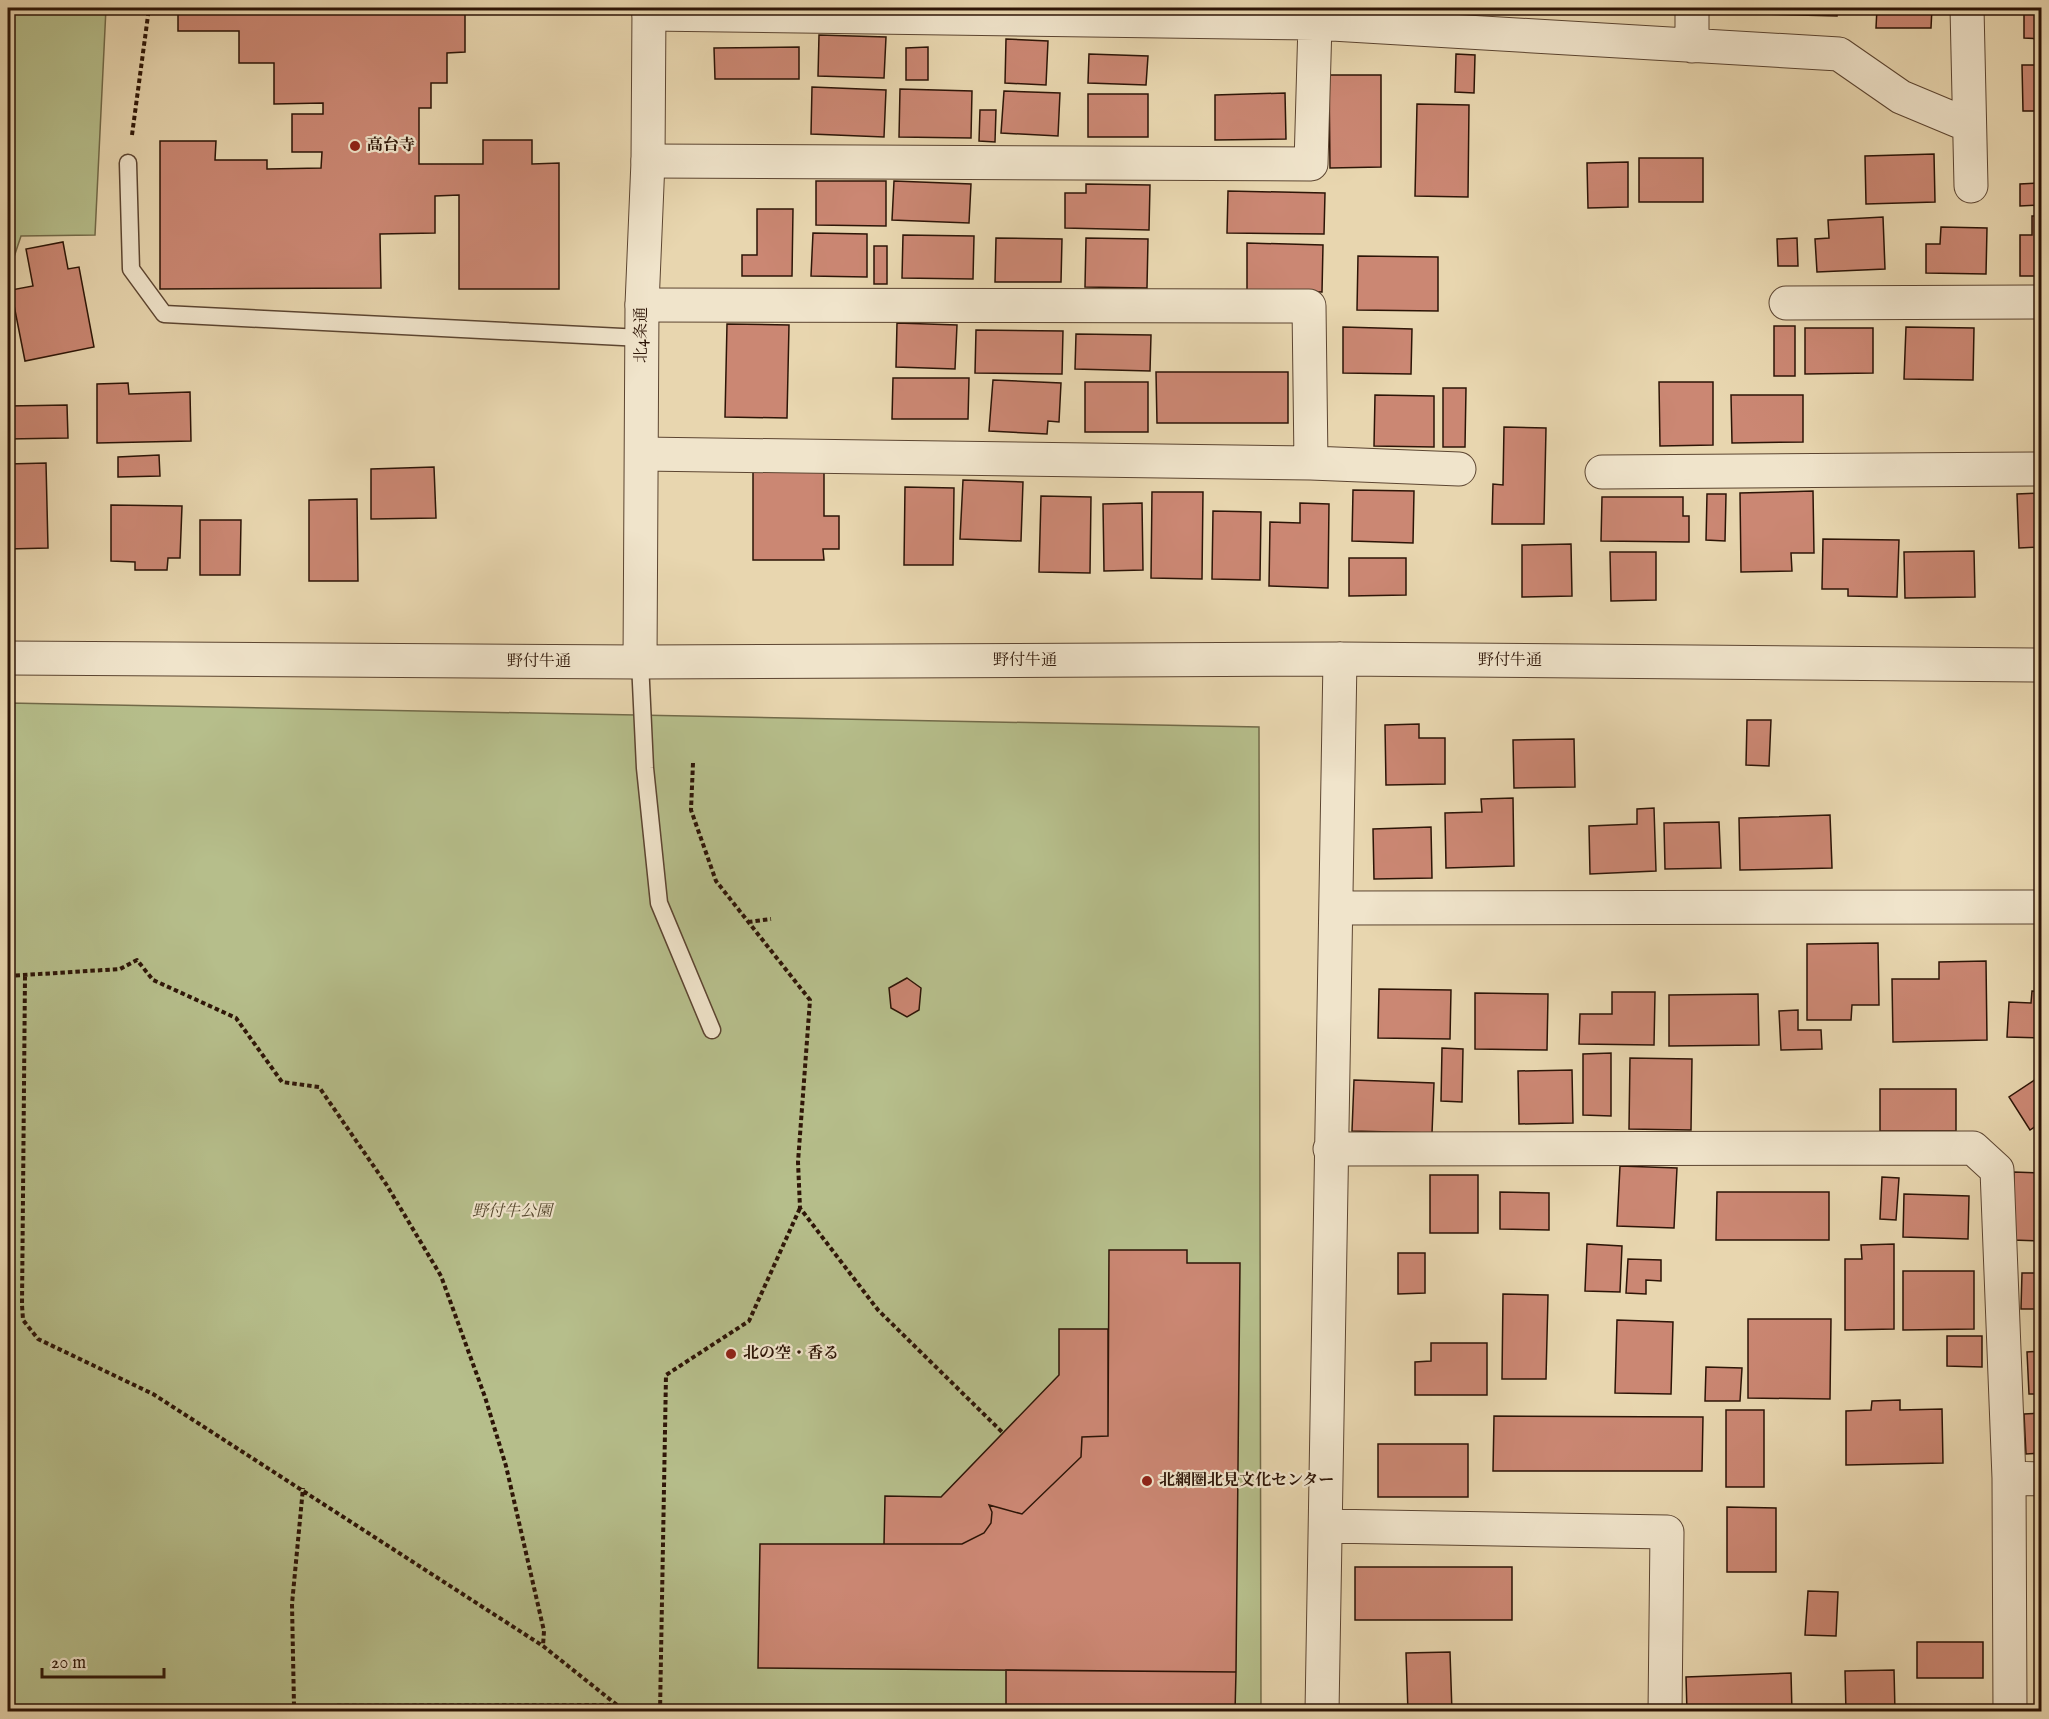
<svg xmlns="http://www.w3.org/2000/svg" width="2049" height="1719" font-family="'IM FELL English','Noto Serif JP',serif">
<style>
.green{fill:#b6be8b;stroke:#726a49;stroke-width:1.5}
.building{fill:#cb8773;stroke:#2d1507;stroke-width:1.5}
.lines{fill:none;stroke-linecap:round;stroke-linejoin:round}
.service-casing{stroke:#5c4531;stroke-width:19}
.minor-casing{stroke:#5c4531;stroke-width:35}
.tertiary-casing{stroke:#5c4531;stroke-width:35}
.path{stroke:#2d1507;stroke-width:4;stroke-dasharray:4.5 3;stroke-linecap:butt}
.service{stroke:#f0e4cb;stroke-width:16}
.minor{stroke:#f0e4cb;stroke-width:33}
.tertiary{stroke:#f0e4cb;stroke-width:33}
.poi-dot{fill:#8f2418;stroke:#f0e4cb;stroke-width:2}
.labels{text-anchor:middle;dominant-baseline:central;stroke-width:4.5;stroke-linejoin:round;paint-order:stroke}
.poi-label{font-size:16px;font-weight:bold;fill:#2d1507;stroke:#f0e4cb;text-anchor:start}
.street-label{font-size:16px;fill:#2d1507;stroke:#f0e4cb}
.park-label{font-size:16px;font-style:italic;fill:#56482f;stroke:#f0e4cb}
</style>
<rect width="100%" height="100%" fill="#e8d6af"/>
<filter id="stains"><feTurbulence type="fractalNoise" baseFrequency=".00333" numOctaves="4"/><feColorMatrix values="0 0 0 0 .2 0 0 0 0 .09 0 0 0 0 .02 0 0 0 .5 -.17"/></filter>
<radialGradient id="worn" r=".72"><stop offset=".6" stop-color="#630" stop-opacity="0"/><stop offset="1" stop-color="#630" stop-opacity=".3"/></radialGradient>
<path class="green" d="M 8,8 L 106,8 L 95,235 L 21,236 L 8,275 Z
M 8,703 L 1259,727 L 1261,1711 L 8,1712 Z"/>
<path class="building" d="M 178,8 L 465,8 L 465,52 L 447,53 L 447,83 L 431,83 L 431,108 L 419,108 L 419,164 L 483,164 L 483,140 L 532,140 L 532,164 L 559,163 L 559,289 L 459,289 L 459,195 L 435,196 L 435,233 L 380,234 L 381,288 L 160,289 L 160,141 L 216,141 L 215,160 L 267,160 L 267,169 L 321,168 L 322,152 L 292,152 L 292,114 L 323,114 L 323,103 L 274,104 L 274,63 L 239,63 L 239,31 L 178,31 Z
M 1762,8 L 1837,8 L 1837,16 L 1762,14 Z
M 1877,8 L 1932,8 L 1931,28 L 1876,28 Z
M 2024,8 L 2042,8 L 2042,39 L 2024,38 Z
M 819,35 L 886,37 L 884,78 L 818,76 Z
M 1006,39 L 1048,41 L 1046,85 L 1005,83 Z
M 799,47 L 799,79 L 715,79 L 714,48 Z
M 928,47 L 928,80 L 906,80 L 906,48 Z
M 1089,54 L 1148,56 L 1146,85 L 1088,83 Z
M 1456,54 L 1475,55 L 1474,93 L 1455,92 Z
M 2041,54 L 2042,123 L 2040,123 L 2040,111 L 2023,111 L 2022,65 L 2041,65 Z
M 1329,75 L 1381,75 L 1381,167 L 1330,168 Z
M 812,87 L 886,90 L 884,137 L 811,134 Z
M 900,89 L 972,91 L 971,138 L 899,137 Z
M 1004,91 L 1060,93 L 1058,136 L 1001,133 Z
M 1285,93 L 1286,139 L 1215,140 L 1215,95 Z
M 1088,94 L 1148,94 L 1148,137 L 1088,137 Z
M 1417,104 L 1469,105 L 1468,197 L 1415,196 Z
M 980,110 L 996,110 L 995,142 L 979,141 Z
M 2038,134 L 2042,134 L 2042,205 L 2020,206 L 2020,184 L 2039,183 Z
M 1934,154 L 1935,202 L 1866,204 L 1865,156 Z
M 1639,158 L 1703,158 L 1703,202 L 1639,202 Z
M 1628,162 L 1628,207 L 1588,208 L 1587,163 Z
M 816,181 L 886,181 L 886,226 L 816,225 Z
M 894,181 L 971,184 L 969,223 L 892,220 Z
M 1086,184 L 1150,185 L 1149,230 L 1065,228 L 1065,193 L 1086,193 Z
M 1228,191 L 1325,193 L 1324,234 L 1227,233 Z
M 757,209 L 793,209 L 792,276 L 742,276 L 742,255 L 757,255 Z
M 2032,216 L 2042,216 L 2042,276 L 2020,276 L 2020,235 L 2032,235 Z
M 1883,217 L 1885,269 L 1817,272 L 1815,239 L 1829,238 L 1828,220 Z
M 1941,227 L 1987,228 L 1986,274 L 1926,273 L 1926,244 L 1940,244 Z
M 813,233 L 867,234 L 867,277 L 811,276 Z
M 903,235 L 974,236 L 973,279 L 902,278 Z
M 996,238 L 1062,239 L 1061,282 L 995,282 Z
M 1086,238 L 1148,239 L 1147,288 L 1085,287 Z
M 1797,238 L 1798,266 L 1778,266 L 1777,239 Z
M 63,242 L 68,269 L 79,267 L 94,347 L 25,361 L 11,290 L 33,286 L 26,249 Z
M 1247,243 L 1323,245 L 1322,292 L 1247,290 Z
M 874,246 L 887,246 L 887,284 L 874,284 Z
M 1358,256 L 1438,257 L 1438,311 L 1357,310 Z
M 897,323 L 957,325 L 955,369 L 896,367 Z
M 727,324 L 789,325 L 787,418 L 725,417 Z
M 1774,326 L 1795,326 L 1795,376 L 1774,376 Z
M 1343,327 L 1412,329 L 1411,374 L 1343,373 Z
M 1906,327 L 1974,328 L 1973,380 L 1904,379 Z
M 1805,328 L 1873,328 L 1873,373 L 1805,374 Z
M 976,330 L 1063,331 L 1062,374 L 975,373 Z
M 1076,334 L 1151,335 L 1150,371 L 1075,369 Z
M 1156,372 L 1288,372 L 1288,423 L 1157,423 Z
M 893,378 L 969,378 L 968,419 L 892,419 Z
M 993,380 L 1061,383 L 1059,422 L 1048,421 L 1047,434 L 989,431 Z
M 1085,382 L 1148,382 L 1148,432 L 1085,432 Z
M 1659,382 L 1713,382 L 1713,445 L 1660,446 Z
M 128,383 L 129,394 L 190,392 L 191,441 L 97,443 L 97,384 Z
M 1443,388 L 1466,388 L 1465,447 L 1443,447 Z
M 1375,395 L 1434,396 L 1434,447 L 1374,446 Z
M 1731,395 L 1803,395 L 1803,442 L 1732,443 Z
M 67,405 L 68,438 L 8,439 L 8,406 Z
M 1504,427 L 1546,428 L 1544,524 L 1492,524 L 1493,484 L 1503,485 Z
M 159,455 L 160,476 L 118,477 L 118,457 Z
M 46,463 L 48,548 L 8,549 L 8,464 Z
M 434,467 L 436,518 L 371,519 L 371,469 Z
M 753,471 L 824,472 L 824,516 L 839,516 L 839,549 L 823,549 L 824,560 L 753,560 Z
M 963,480 L 1023,482 L 1021,541 L 960,539 Z
M 905,487 L 954,488 L 953,565 L 904,565 Z
M 1353,490 L 1414,491 L 1413,543 L 1352,541 Z
M 1813,491 L 1814,553 L 1791,553 L 1792,571 L 1741,572 L 1740,493 Z
M 1152,492 L 1203,492 L 1202,579 L 1151,578 Z
M 2042,493 L 2042,547 L 2019,548 L 2017,494 Z
M 1707,494 L 1726,494 L 1725,541 L 1706,540 Z
M 1041,496 L 1091,497 L 1090,573 L 1039,572 Z
M 1602,497 L 1683,497 L 1683,516 L 1689,516 L 1689,542 L 1601,541 Z
M 357,499 L 358,581 L 309,581 L 309,500 Z
M 1142,503 L 1143,570 L 1104,571 L 1103,504 Z
M 1300,503 L 1329,504 L 1328,588 L 1269,586 L 1270,522 L 1300,523 Z
M 111,505 L 182,506 L 180,558 L 168,558 L 167,570 L 135,570 L 135,562 L 111,561 Z
M 1213,511 L 1261,512 L 1260,580 L 1212,579 Z
M 200,520 L 241,520 L 240,575 L 200,575 Z
M 1823,539 L 1899,540 L 1897,597 L 1848,596 L 1848,589 L 1822,589 Z
M 1571,544 L 1572,596 L 1522,597 L 1522,545 Z
M 1974,551 L 1975,597 L 1905,598 L 1904,552 Z
M 1610,552 L 1656,552 L 1656,600 L 1611,601 Z
M 1349,558 L 1406,558 L 1406,595 L 1349,596 Z
M 1747,720 L 1771,720 L 1769,766 L 1746,765 Z
M 1419,724 L 1419,738 L 1445,738 L 1445,784 L 1386,785 L 1385,725 Z
M 1574,739 L 1575,787 L 1514,788 L 1513,740 Z
M 1513,798 L 1514,866 L 1446,868 L 1445,813 L 1482,812 L 1481,799 Z
M 1654,808 L 1656,871 L 1590,874 L 1589,826 L 1637,824 L 1637,809 Z
M 1830,815 L 1832,868 L 1740,870 L 1739,818 Z
M 1719,822 L 1721,868 L 1665,869 L 1664,823 Z
M 1431,827 L 1432,878 L 1374,879 L 1373,829 Z
M 1878,943 L 1879,1005 L 1852,1005 L 1851,1020 L 1807,1020 L 1807,944 Z
M 1986,961 L 1987,1040 L 1893,1042 L 1892,979 L 1939,979 L 1939,962 Z
M 907,978 L 921,988 L 919,1010 L 907,1017 L 891,1008 L 889,988 Z
M 1379,989 L 1451,990 L 1450,1039 L 1378,1038 Z
M 2032,991 L 2042,992 L 2042,1038 L 2007,1037 L 2009,1002 L 2031,1003 Z
M 1612,992 L 1655,992 L 1654,1045 L 1579,1044 L 1580,1014 L 1612,1014 Z
M 1475,993 L 1548,994 L 1547,1050 L 1475,1049 Z
M 1758,994 L 1759,1045 L 1669,1046 L 1669,995 Z
M 1798,1010 L 1798,1030 L 1821,1030 L 1822,1049 L 1781,1050 L 1779,1011 Z
M 1442,1048 L 1463,1049 L 1462,1102 L 1441,1101 Z
M 1611,1053 L 1611,1116 L 1583,1115 L 1583,1054 Z
M 1630,1058 L 1692,1059 L 1691,1130 L 1629,1129 Z
M 1572,1070 L 1573,1123 L 1519,1124 L 1518,1071 Z
M 2042,1075 L 2042,1122 L 2030,1130 L 2009,1097 Z
M 1354,1080 L 1434,1083 L 1432,1133 L 1352,1131 Z
M 1880,1089 L 1956,1089 L 1956,1131 L 1880,1131 Z
M 1620,1166 L 1677,1168 L 1674,1228 L 1617,1226 Z
M 2014,1172 L 2042,1173 L 2042,1241 L 2013,1240 Z
M 1430,1175 L 1478,1175 L 1478,1233 L 1430,1233 Z
M 1882,1177 L 1899,1178 L 1896,1220 L 1880,1219 Z
M 1500,1192 L 1549,1193 L 1549,1230 L 1500,1229 Z
M 1717,1192 L 1829,1192 L 1829,1240 L 1716,1240 Z
M 1904,1194 L 1969,1196 L 1968,1239 L 1903,1237 Z
M 1587,1244 L 1622,1246 L 1620,1292 L 1585,1291 Z
M 1894,1244 L 1894,1329 L 1845,1330 L 1845,1259 L 1862,1259 L 1861,1245 Z
M 1109,1250 L 1187,1250 L 1187,1263 L 1240,1263 L 1236,1672 L 758,1668 L 760,1544 L 962,1544 L 984,1533 L 991,1523 L 992,1512 L 989,1505 L 1022,1514 L 1081,1457 L 1082,1437 L 1108,1436 Z
M 1398,1253 L 1425,1253 L 1425,1293 L 1398,1294 Z
M 1628,1259 L 1661,1260 L 1661,1281 L 1646,1280 L 1646,1294 L 1626,1293 Z
M 1903,1271 L 1974,1271 L 1974,1329 L 1903,1330 Z
M 2022,1273 L 2042,1273 L 2042,1309 L 2021,1309 Z
M 1503,1294 L 1548,1295 L 1546,1379 L 1502,1379 Z
M 1748,1319 L 1831,1319 L 1830,1399 L 1748,1398 Z
M 1617,1320 L 1673,1322 L 1671,1394 L 1615,1393 Z
M 1059,1329 L 1108,1329 L 1108,1436 L 1082,1437 L 1081,1457 L 1022,1514 L 989,1505 L 992,1512 L 991,1523 L 984,1533 L 962,1544 L 884,1544 L 885,1496 L 941,1497 L 1059,1375 Z
M 1947,1336 L 1982,1336 L 1982,1367 L 1947,1366 Z
M 1431,1343 L 1487,1343 L 1487,1395 L 1415,1395 L 1415,1362 L 1431,1361 Z
M 2042,1351 L 2042,1394 L 2029,1394 L 2027,1352 Z
M 1706,1367 L 1742,1368 L 1740,1401 L 1705,1401 Z
M 1900,1400 L 1900,1410 L 1942,1409 L 1943,1463 L 1846,1465 L 1846,1411 L 1871,1410 L 1872,1401 Z
M 1726,1410 L 1764,1410 L 1764,1487 L 1726,1487 Z
M 2042,1413 L 2042,1453 L 2026,1454 L 2024,1414 Z
M 1494,1416 L 1703,1417 L 1702,1471 L 1493,1471 Z
M 1378,1444 L 1468,1444 L 1468,1497 L 1378,1497 Z
M 1727,1507 L 1776,1508 L 1776,1572 L 1727,1572 Z
M 1355,1567 L 1512,1567 L 1512,1620 L 1355,1620 Z
M 1808,1591 L 1838,1592 L 1836,1636 L 1805,1635 Z
M 1917,1642 L 1983,1642 L 1983,1678 L 1917,1678 Z
M 1450,1652 L 1452,1712 L 1408,1712 L 1406,1653 Z
M 1006,1670 L 1236,1672 L 1235,1712 L 1006,1712 Z
M 1894,1670 L 1895,1712 L 1846,1712 L 1845,1671 Z
M 1791,1673 L 1792,1712 L 1687,1712 L 1686,1677 Z
M 1581,1705 L 1634,1706 L 1634,1712 L 1581,1712 Z"/>
<g class="lines">
<defs>
<path id="service" d="M 128,163 L 131,269 L 164,314 L 642,338
M 640,662 L 645,768 L 659,903 L 712,1030"/>
<path id="minor" d="M 1967,8 L 1971,186
M 649,14 L 1315,23 L 1839,54 L 1901,97 L 1968,125
M 1692,46 L 1692,8
M 648,161 L 1311,164 L 1315,23
M 1786,303 L 2042,302
M 642,305 L 1309,306 L 1311,463
M 642,454 L 1311,463 L 1459,469
M 1602,472 L 2042,469
M 8,658 L 640,662 L 1340,659 L 2042,665
M 1336,908 L 2042,907
M 1330,1149 L 1973,1148 L 1997,1170 L 2009,1478 L 2010,1712
M 2009,1478 L 2042,1479
M 1326,1526 L 1667,1532 L 1665,1712
M 1322,1712 L 1340,659"/>
<path id="tertiary" d="M 640,662 L 642,305 L 648,161 L 649,8"/>
</defs>
<use href="#service" class="service-casing"/>
<use href="#minor" class="minor-casing"/>
<use href="#tertiary" class="tertiary-casing"/>
<path class="path" d="M 132,135 L 149,8
M 693,763 L 691,810 L 716,881 L 810,1000 L 798,1162 L 800,1208 L 878,1310 L 1002,1432
M 748,922 L 771,919
M 8,976 L 120,969 L 137,960 L 153,980 L 236,1018 L 282,1082 L 319,1087 L 386,1184 L 441,1276 L 485,1397 L 506,1466 L 544,1631 L 543,1646
M 25,976 L 22,1305 L 23,1320 L 38,1339 L 153,1394 L 543,1646 L 617,1705 L 639,1712
M 294,1706 L 292,1604 L 303,1488
M 278,1712 L 294,1706 L 616,1705
M 660,1712 L 666,1375 L 749,1321 L 800,1208"/>
<use href="#service" class="service"/>
<use href="#minor" class="minor"/>
<use href="#tertiary" class="tertiary"/>
</g>
<g class="poi-dot">
<circle cx="355" cy="146" r="6"/>
<circle cx="731" cy="1354" r="6"/>
<circle cx="1147" cy="1481" r="6"/>
</g>
<g class="labels">
<g class="poi-label">
<text x="367" y="146">高台寺</text>
<text x="743" y="1354">北の空・香る</text>
<text x="1159" y="1481">北網圏北見文化センター</text>
</g>
<g class="street-label">
<text transform="translate(642 335) rotate(-90)">北4条通</text>
<text x="1025" y="661">野付牛通</text>
<text x="1510" y="661">野付牛通</text>
<text x="539" y="662">野付牛通</text>
</g>
<g class="park-label">
<text x="512" y="1212">野付牛公園</text>
</g>
</g>
<rect width="2049" height="1719" fill="none" stroke="#e8d6af" stroke-width="30"/>
<rect x="9" y="9" width="2031" height="1701" fill="none" stroke="#2d1507" stroke-width="3"/>
<rect x="15" y="15" width="2019" height="1689" fill="none" stroke="#2d1507" stroke-width="1.5"/>
<path d="M42 1668v9h122v-9" fill="none" stroke="#2d1507" stroke-width="3"/>
<text x="51" y="1668" font-size="18" fill="#2d1507" stroke="#f0e4cb" stroke-width="4.5" paint-order="stroke">20 m</text>
<rect width="100%" height="100%" filter="url(#stains)"/>
<rect width="100%" height="100%" fill="url(#worn)"/>
</svg>
